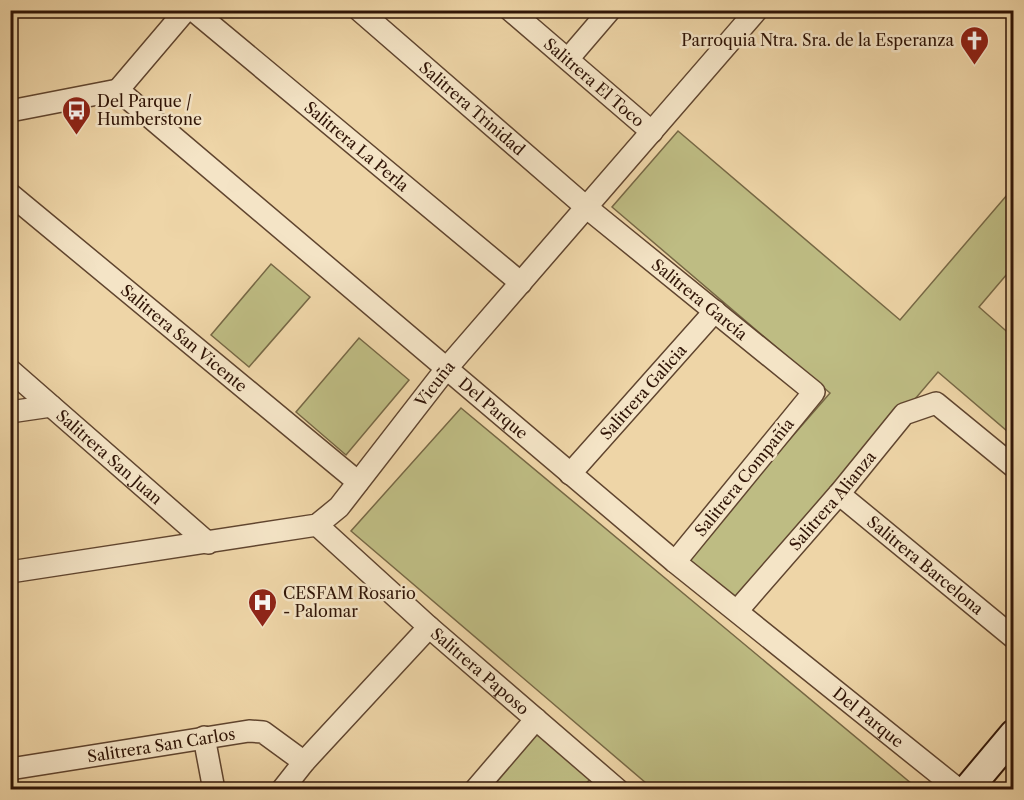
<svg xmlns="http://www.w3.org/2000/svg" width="1024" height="800" font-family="'Libre Caslon Text',serif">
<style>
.green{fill:#bebc83;stroke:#776845;stroke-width:1.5}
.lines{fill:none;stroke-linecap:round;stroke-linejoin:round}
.street-casing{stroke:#60452f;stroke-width:24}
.secondary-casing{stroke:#301507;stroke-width:32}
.street{stroke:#f4e4c6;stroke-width:21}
.secondary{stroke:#f4e4c6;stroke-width:28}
.labels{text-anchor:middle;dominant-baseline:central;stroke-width:5;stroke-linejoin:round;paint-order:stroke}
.poi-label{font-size:16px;fill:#301507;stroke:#f4e4c6;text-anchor:start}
.street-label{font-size:16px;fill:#301507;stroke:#f4e4c6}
</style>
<rect width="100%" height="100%" fill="#eed5a7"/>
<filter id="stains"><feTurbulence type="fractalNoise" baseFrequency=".00333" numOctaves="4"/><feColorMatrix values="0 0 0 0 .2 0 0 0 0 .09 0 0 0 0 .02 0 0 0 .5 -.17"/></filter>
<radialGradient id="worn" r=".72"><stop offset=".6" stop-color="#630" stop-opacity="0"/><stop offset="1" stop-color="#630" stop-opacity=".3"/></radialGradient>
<path class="green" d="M 678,131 L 900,320 L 1013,188 L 1013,267 L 979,307 L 1013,337 L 1013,436 L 938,372 L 735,610 L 681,564 L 830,393 L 612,207 Z
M 271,264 L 310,297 L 249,367 L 211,335 Z
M 359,338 L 409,380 L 346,455 L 296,412 Z
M 461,408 L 918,789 L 653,789 L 351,531 Z
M 539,728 L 592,777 L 581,789 L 484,790 Z"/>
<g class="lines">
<defs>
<g id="street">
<path id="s1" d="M 193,10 L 521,283"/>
<path id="s2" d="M 359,10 L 586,207 L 814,392 L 675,562"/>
<path id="s3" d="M 510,10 L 652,132"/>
<path d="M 568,59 L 610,10"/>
<path id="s4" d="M 118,90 L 675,562 L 959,790"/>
<path d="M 118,90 L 186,10"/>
<path d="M 10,111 L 118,90"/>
<path id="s5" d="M 10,194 L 358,482"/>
<path id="s6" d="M 10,370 L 208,543"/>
<path d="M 10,412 L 51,406"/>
<path id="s7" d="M 570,474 L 715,311"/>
<path id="s8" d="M 839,494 L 1014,638"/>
<path id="s9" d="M 317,525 L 429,627 L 618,790"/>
<path id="s10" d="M 10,572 L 317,525 L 339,507 L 446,369 L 757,10"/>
<path id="s11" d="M 737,611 L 839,494 L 904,414 L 936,403 L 1014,467"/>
<path d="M 204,737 L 214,790"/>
<path id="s12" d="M 10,769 L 249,731 L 263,732 L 304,762"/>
<path d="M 282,790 L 304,762 L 429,627"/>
<path d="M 475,790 L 536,719"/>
</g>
<path id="secondary" d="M 967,790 L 1014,734"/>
</defs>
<use href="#street" class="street-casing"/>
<use href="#secondary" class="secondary-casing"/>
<use href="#street" class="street"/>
<use href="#secondary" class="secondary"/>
</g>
<defs>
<symbol id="church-pin" viewBox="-11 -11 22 30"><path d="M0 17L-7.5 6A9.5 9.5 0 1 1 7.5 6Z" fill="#8f2418" stroke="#f4e4c6"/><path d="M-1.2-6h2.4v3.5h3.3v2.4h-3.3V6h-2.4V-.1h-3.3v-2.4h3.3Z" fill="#fff"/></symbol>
<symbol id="bus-pin" viewBox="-11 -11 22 30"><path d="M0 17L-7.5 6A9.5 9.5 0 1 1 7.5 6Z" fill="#8f2418" stroke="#f4e4c6"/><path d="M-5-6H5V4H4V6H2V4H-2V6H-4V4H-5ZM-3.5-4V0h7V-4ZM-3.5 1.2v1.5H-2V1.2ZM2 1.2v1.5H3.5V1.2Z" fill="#fff"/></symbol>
<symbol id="hospital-pin" viewBox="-11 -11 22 30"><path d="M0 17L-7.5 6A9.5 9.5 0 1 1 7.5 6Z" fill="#8f2418" stroke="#f4e4c6"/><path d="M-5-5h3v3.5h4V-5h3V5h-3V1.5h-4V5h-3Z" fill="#fff"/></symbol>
</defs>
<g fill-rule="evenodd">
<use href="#church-pin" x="958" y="24" width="33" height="45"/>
<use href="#bus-pin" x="60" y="94" width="33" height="45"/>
<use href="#hospital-pin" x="246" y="586" width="33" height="45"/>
</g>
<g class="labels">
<g class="poi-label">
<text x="954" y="40" text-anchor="end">Parroquia Ntra. Sra. de la Esperanza</text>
<text x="97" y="101">Del Parque /<tspan x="97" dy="18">Humberstone</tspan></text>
<text x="283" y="593">CESFAM Rosario<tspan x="283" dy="18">- Palomar</tspan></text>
</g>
<g class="street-label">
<text stroke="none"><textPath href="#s3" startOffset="111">Salitrera El Toco</textPath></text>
<text stroke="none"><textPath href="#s2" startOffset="150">Salitrera Trinidad</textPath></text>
<text stroke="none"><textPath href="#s1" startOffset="213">Salitrera La Perla</textPath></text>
<text stroke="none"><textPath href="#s2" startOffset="447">Salitrera García</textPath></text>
<text stroke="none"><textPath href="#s5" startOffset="226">Salitrera San Vicente</textPath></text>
<text stroke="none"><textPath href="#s10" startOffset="495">Vicuña</textPath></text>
<text stroke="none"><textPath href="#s7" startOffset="110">Salitrera Galicia</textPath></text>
<text stroke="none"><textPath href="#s4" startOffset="492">Del Parque</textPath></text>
<text stroke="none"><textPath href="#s6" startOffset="132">Salitrera San Juan</textPath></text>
<text transform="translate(744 477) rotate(-51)">Salitrera Compañía</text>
<text stroke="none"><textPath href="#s11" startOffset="146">Salitrera Alianza</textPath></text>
<text stroke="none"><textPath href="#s8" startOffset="112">Salitrera Barcelona</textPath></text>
<text stroke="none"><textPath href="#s9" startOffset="219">Salitrera Paposo</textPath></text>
<text stroke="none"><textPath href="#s4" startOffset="978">Del Parque</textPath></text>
<text stroke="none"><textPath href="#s12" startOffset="153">Salitrera San Carlos</textPath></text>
</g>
</g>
<rect width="1024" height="800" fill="none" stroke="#eed5a7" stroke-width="36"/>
<rect x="12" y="12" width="1000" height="776" fill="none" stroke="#301507" stroke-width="3"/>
<rect x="18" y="18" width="988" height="764" fill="none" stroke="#301507" stroke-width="1.5"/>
<rect width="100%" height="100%" filter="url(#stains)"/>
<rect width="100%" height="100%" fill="url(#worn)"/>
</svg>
